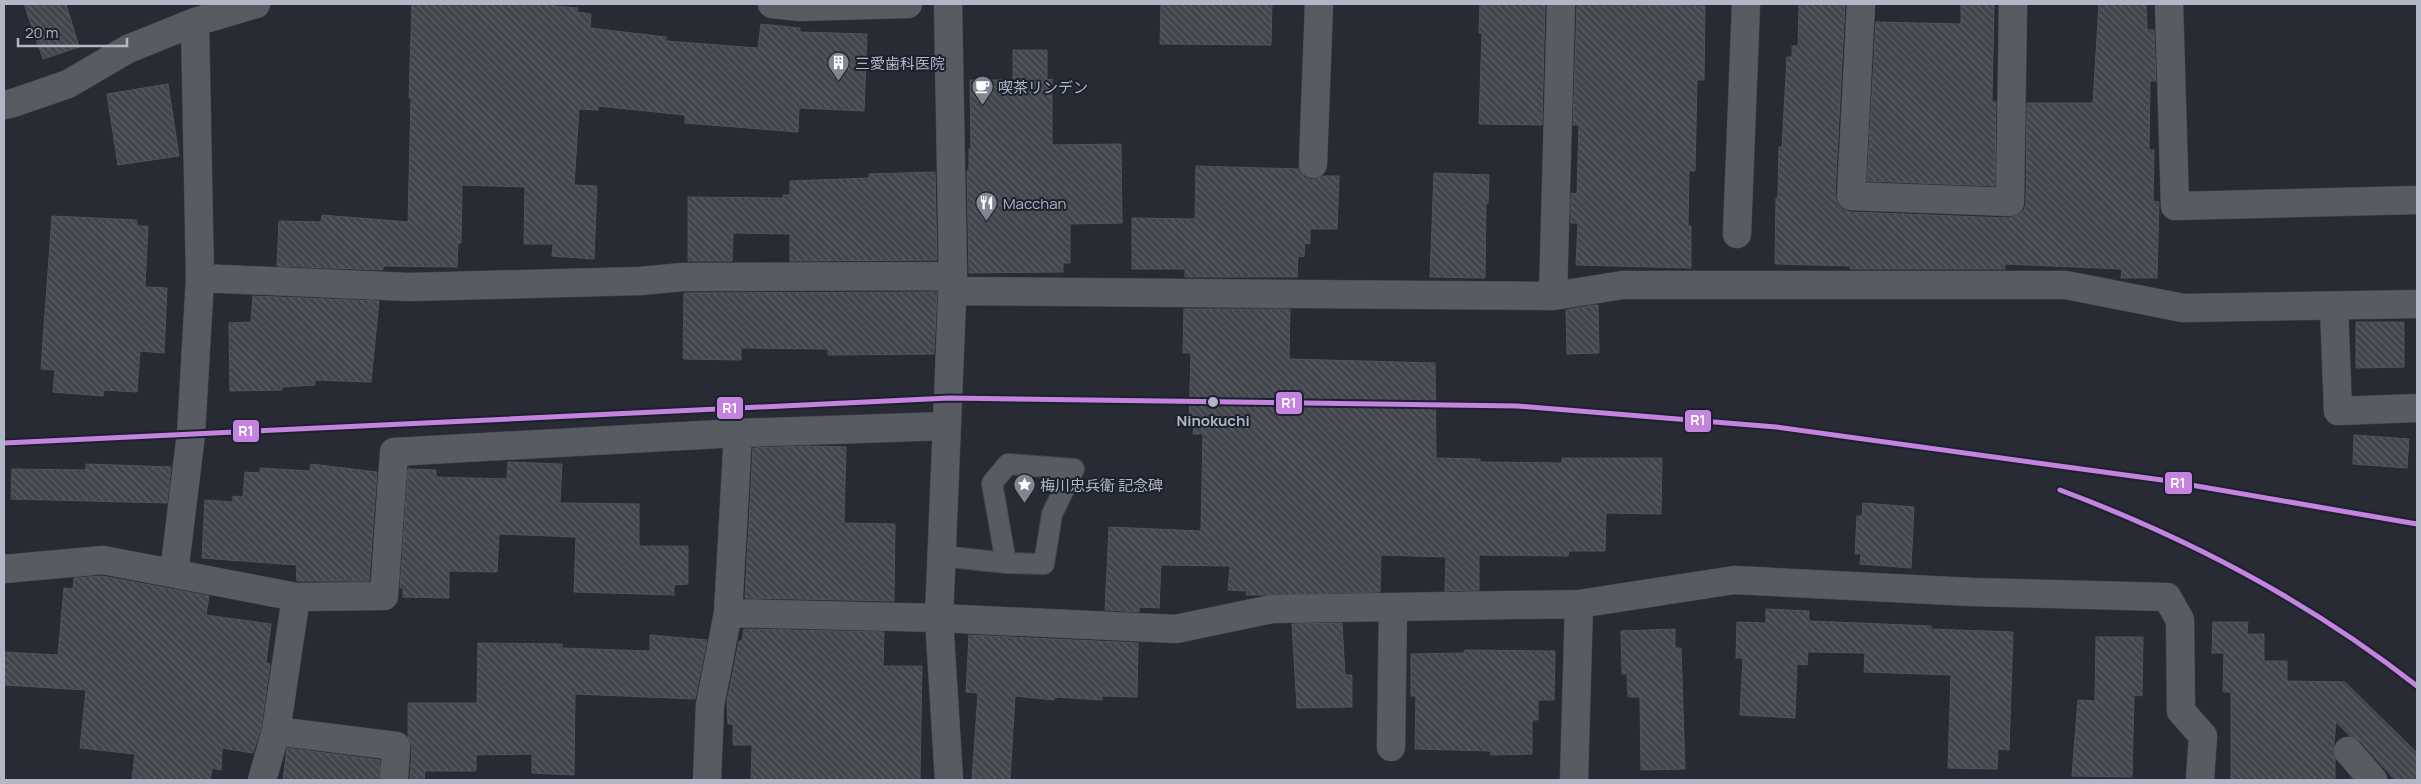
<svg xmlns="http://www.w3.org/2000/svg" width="2421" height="784" font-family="Manrope,'Noto Sans JP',sans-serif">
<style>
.building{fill:url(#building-back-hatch);stroke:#50535b}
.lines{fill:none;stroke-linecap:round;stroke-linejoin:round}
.service-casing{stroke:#44474d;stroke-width:22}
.minor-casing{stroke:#44474d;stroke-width:29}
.service{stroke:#585b62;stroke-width:20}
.minor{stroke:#585b62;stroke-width:28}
.rail-1-casing{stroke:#1c212e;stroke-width:9}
.rail-1{stroke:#c483df;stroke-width:5}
.stop-dot{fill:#b2b7c5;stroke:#1c212e;stroke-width:2}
.labels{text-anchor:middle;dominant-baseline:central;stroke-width:4;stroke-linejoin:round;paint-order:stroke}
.poi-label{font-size:15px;fill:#b2b7c5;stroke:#1c212e;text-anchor:start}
.stop-label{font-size:15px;font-weight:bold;fill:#b2b7c5;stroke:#1c212e}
.line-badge{stroke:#1c212e;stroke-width:2}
.badge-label{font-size:14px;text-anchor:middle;font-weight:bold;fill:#fff}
</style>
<defs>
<pattern id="building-back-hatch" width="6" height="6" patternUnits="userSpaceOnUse" patternTransform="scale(1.25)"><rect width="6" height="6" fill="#42454c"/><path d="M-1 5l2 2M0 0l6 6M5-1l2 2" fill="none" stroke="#5b5e64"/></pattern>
</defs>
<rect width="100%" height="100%" fill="#282b33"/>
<path class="building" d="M 24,4 L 66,4 L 79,47 L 43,59 Z
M 412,4 L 554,4 L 554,6 L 578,8 L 577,12 L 591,14 L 590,28 L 666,37 L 666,41 L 758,48 L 761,24 L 800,28 L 800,32 L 867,34 L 864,111 L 799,108 L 798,132 L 685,123 L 685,115 L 598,106 L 598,110 L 579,109 L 574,185 L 597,186 L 594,259 L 552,256 L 553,244 L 524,244 L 525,187 L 462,185 L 461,243 L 458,243 L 457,267 L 383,266 L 383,270 L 277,266 L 279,221 L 321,222 L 322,215 L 408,222 L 411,98 L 409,98 Z
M 1161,4 L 1272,4 L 1271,45 L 1160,44 Z
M 1480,4 L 1545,4 L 1542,125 L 1479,124 L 1482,33 L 1479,33 Z
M 1577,4 L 1705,6 L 1704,80 L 1697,80 L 1695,171 L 1689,171 L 1688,226 L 1691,226 L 1691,268 L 1576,265 L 1578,223 L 1571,223 L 1571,193 L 1577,194 L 1579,125 L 1573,125 Z
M 1799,4 L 1845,4 L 1835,195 L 1837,203 L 1842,209 L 1850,212 L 2009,218 L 2018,215 L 2024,210 L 2026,203 L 2027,103 L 2093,103 L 2099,4 L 2146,4 L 2147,30 L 2154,30 L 2156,81 L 2150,81 L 2149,150 L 2154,150 L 2153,201 L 2159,202 L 2157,278 L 2121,278 L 2122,269 L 2005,264 L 2005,269 L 1850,269 L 1850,266 L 1775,264 L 1776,198 L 1778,198 L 1779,147 L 1782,147 L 1787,57 L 1792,57 L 1792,46 L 1798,46 Z
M 1961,4 L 1994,4 L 1992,102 L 1996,102 L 1995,186 L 1867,181 L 1876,22 L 1961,24 Z
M 1013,50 L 1047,50 L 1047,80 L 1052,79 L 1052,145 L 1121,144 L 1122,223 L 1070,224 L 1070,263 L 1063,263 L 1063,272 L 969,273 L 967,171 L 969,171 L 969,149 L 971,149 L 970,80 L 1013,80 Z
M 168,84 L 179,156 L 118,165 L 107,94 Z
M 1196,166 L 1299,169 L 1304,177 L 1312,180 L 1323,176 L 1339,176 L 1337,229 L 1310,229 L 1310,244 L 1305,243 L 1304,257 L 1298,256 L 1297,277 L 1185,277 L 1185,269 L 1132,269 L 1132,218 L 1195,219 Z
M 935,172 L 937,260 L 790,261 L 790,234 L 733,233 L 732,261 L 688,261 L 688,197 L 783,198 L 783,195 L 790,195 L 790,181 L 869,178 L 869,174 Z
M 1434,173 L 1489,175 L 1488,204 L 1486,203 L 1485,278 L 1430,277 Z
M 52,216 L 137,220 L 137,226 L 148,226 L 145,287 L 167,288 L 164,353 L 140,351 L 137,392 L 104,390 L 103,396 L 53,392 L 55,370 L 41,369 Z
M 937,292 L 934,354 L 828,355 L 828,349 L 741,348 L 741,360 L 683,359 L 684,293 Z
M 253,296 L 379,301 L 371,382 L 315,380 L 315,385 L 282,387 L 282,390 L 230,391 L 229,323 L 251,322 Z
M 1594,305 L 1598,305 L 1599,353 L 1567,354 L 1566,310 Z
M 1184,309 L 1290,309 L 1289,359 L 1435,363 L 1436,458 L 1480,459 L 1480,462 L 1562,463 L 1562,458 L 1662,458 L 1661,514 L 1606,513 L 1605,551 L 1569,551 L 1568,556 L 1479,555 L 1479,590 L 1445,591 L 1446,557 L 1381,555 L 1380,592 L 1261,595 L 1246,595 L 1247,591 L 1228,590 L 1230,566 L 1161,565 L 1159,608 L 1139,607 L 1139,612 L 1105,610 L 1109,527 L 1201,531 L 1203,434 L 1193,434 L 1194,424 L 1189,424 L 1191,353 L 1183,353 Z
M 2356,322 L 2404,322 L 2404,367 L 2356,368 Z
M 2354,435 L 2409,439 L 2407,468 L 2353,464 Z
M 807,446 L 846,447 L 844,523 L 895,524 L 894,601 L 745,598 L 753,448 Z
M 508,462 L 562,464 L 560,503 L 639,504 L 639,546 L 688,546 L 688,584 L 674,585 L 674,595 L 574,592 L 576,537 L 499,534 L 497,572 L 449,571 L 449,598 L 403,597 L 403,588 L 400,588 L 408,469 L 436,470 L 436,477 L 507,479 Z
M 86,464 L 171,467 L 167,503 L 11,499 L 12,469 L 86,470 Z
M 311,464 L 377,472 L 369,581 L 297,581 L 296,565 L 202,558 L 205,500 L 233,502 L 233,496 L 243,497 L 245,472 L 260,473 L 260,468 L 310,471 Z
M 1863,503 L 1914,507 L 1911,568 L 1860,564 L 1861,554 L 1855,554 L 1857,516 L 1862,516 Z
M 102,576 L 209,596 L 206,615 L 271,624 L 266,663 L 270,664 L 261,728 L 253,753 L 222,748 L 221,770 L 212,768 L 210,780 L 132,780 L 135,754 L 80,748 L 86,690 L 4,685 L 4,652 L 58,655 L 64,588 L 73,589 L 74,578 Z
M 1766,609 L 1809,611 L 1809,621 L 1931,626 L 1931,629 L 2013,632 L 2009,750 L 1998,749 L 1997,769 L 1948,768 L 1951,675 L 1864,672 L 1865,653 L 1808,652 L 1807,665 L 1797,664 L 1795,718 L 1740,715 L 1743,658 L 1736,658 L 1737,622 L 1766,623 Z
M 2213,622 L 2248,622 L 2247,634 L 2264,634 L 2264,661 L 2287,661 L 2287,681 L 2345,682 L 2417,753 L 2417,780 L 2395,780 L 2360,741 L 2350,736 L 2336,722 L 2333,753 L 2335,759 L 2335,780 L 2231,780 L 2231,692 L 2223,692 L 2224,653 L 2212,653 Z
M 1342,623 L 1345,675 L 1352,675 L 1352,707 L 1297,708 L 1292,624 Z
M 744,629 L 884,632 L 883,666 L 922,666 L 920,780 L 751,780 L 752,745 L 733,745 L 733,724 L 728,724 L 727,701 L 739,641 L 742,641 Z
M 1675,629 L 1675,648 L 1681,648 L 1685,769 L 1641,770 L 1640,697 L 1628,697 L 1627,674 L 1622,674 L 1621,631 Z
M 650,635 L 707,640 L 695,699 L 575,694 L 574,775 L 532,773 L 532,754 L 476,755 L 476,771 L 425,771 L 424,780 L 410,780 L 412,747 L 408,737 L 408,703 L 477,703 L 478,643 L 562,644 L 562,648 L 650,651 Z
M 969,635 L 1138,643 L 1137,697 L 1102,696 L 1102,700 L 1055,697 L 1054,700 L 1015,696 L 1010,780 L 972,780 L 978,693 L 966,692 Z
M 2096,637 L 2143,637 L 2142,696 L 2134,695 L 2132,777 L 2072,776 L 2078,700 L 2095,701 Z
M 1465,650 L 1555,651 L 1554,700 L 1538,700 L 1538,720 L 1532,720 L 1532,754 L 1491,755 L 1491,751 L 1415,749 L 1416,696 L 1411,696 L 1411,654 L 1464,653 Z
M 287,748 L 380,760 L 379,780 L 283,780 Z"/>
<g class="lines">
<defs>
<path id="service" d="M 942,556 L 1006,563 L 1044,564 L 1052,514 L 1074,469 L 1008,464 L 992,483 L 1006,563"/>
<path id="minor" d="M 772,4 L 800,7 L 908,4
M 948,4 L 953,276 L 939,618 L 949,780
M 1861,4 L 1851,196 L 2010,202 L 2013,4
M 2169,4 L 2175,206 L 2417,200
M 4,105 L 13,103 L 68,84 L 128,49 L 195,22 L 256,4
M 1313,164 L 1319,4
M 1737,234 L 1746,4
M 200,278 L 409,287 L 640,281 L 683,277 L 953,276
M 952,291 L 1553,296 L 1623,285 L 2066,285 L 2183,308 L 2417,304
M 1553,296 L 1561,4
M 2334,306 L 2338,411 L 2417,408
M 4,569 L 103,560 L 296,597 L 276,731 L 262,780
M 174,573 L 191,434 L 200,278 L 195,22
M 296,597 L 384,596 L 394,452 L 738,433 L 947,426
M 728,613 L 939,618 L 1176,629 L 1272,609 L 1579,604 L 1734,580 L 1972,592 L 2167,597 L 2180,620 L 2181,711 L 2203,736 L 2200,780
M 276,731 L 396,746 L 394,780
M 1391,747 L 1393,607
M 2348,751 L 2373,780
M 707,780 L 710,705 L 728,613 L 738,433
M 1574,780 L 1579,604"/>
</defs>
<use href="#service" class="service-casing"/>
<use href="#minor" class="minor-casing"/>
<use href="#service" class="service"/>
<use href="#minor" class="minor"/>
<defs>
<path id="rail-1" d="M 4,443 L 949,398 L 1518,406 L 1776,427 L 2162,480 L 2417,524
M 2060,490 C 2188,538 2309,601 2417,686"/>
</defs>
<use href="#rail-1" class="rail-1-casing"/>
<use href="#rail-1" class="rail-1"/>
</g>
<defs>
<symbol id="building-pin" viewBox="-11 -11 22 30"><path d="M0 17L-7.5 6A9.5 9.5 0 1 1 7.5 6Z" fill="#828692" stroke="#1c212e"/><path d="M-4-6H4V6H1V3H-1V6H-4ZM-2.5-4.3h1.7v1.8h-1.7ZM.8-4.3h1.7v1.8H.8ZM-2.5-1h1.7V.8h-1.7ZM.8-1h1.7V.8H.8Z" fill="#fff"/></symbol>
<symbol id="cafe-pin" viewBox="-11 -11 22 30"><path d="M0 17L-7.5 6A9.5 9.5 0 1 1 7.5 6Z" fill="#828692" stroke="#1c212e"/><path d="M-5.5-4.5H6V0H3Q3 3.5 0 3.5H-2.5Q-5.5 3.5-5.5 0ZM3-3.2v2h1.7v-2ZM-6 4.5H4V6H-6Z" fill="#fff"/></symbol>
<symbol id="restaurant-pin" viewBox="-11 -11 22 30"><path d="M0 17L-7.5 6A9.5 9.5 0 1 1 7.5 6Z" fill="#828692" stroke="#1c212e"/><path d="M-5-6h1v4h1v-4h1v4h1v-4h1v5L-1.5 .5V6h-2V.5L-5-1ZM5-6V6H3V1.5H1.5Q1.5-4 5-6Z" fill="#fff"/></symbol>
<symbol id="sight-pin" viewBox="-11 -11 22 30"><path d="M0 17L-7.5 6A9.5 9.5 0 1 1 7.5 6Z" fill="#828692" stroke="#1c212e"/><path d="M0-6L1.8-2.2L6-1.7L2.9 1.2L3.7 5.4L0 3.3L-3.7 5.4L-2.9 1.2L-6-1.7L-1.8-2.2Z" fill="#fff"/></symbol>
</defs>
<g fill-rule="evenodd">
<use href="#building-pin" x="826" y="50" width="25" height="34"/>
<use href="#cafe-pin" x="970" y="74" width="25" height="34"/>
<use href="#restaurant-pin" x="974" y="190" width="25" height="34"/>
<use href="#sight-pin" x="1012" y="472" width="25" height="34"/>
</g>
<circle class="stop-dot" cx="1213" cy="402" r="6"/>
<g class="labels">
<g class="poi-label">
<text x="855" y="63">三愛歯科医院</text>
<text x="998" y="87">喫茶リンデン</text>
<text x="1003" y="203">Macchan</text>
<text x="1040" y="485">梅川忠兵衛 記念碑</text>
</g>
<g class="stop-label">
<text x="1213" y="420">Ninokuchi</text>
</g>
</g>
<g class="line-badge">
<rect x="1275" y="391" width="28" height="24" rx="5" fill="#c483df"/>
<rect x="716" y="396" width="28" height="24" rx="5" fill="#c483df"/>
<rect x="1684" y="409" width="28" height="24" rx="5" fill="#c483df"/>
<rect x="232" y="419" width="28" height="24" rx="5" fill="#c483df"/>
<rect x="2164" y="471" width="29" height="24" rx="5" fill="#c483df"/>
</g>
<g class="badge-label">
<text x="1289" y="408">R1</text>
<text x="730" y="413">R1</text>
<text x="1698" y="425">R1</text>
<text x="246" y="436">R1</text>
<text x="2178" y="488">R1</text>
</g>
<rect width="2421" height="784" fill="none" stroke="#b2b7c5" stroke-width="10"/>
<path d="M18 38v8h109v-8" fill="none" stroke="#b2b7c5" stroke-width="2.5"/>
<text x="25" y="38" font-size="15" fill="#b2b7c5" stroke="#1c212e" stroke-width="4" paint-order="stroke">20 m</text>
</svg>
